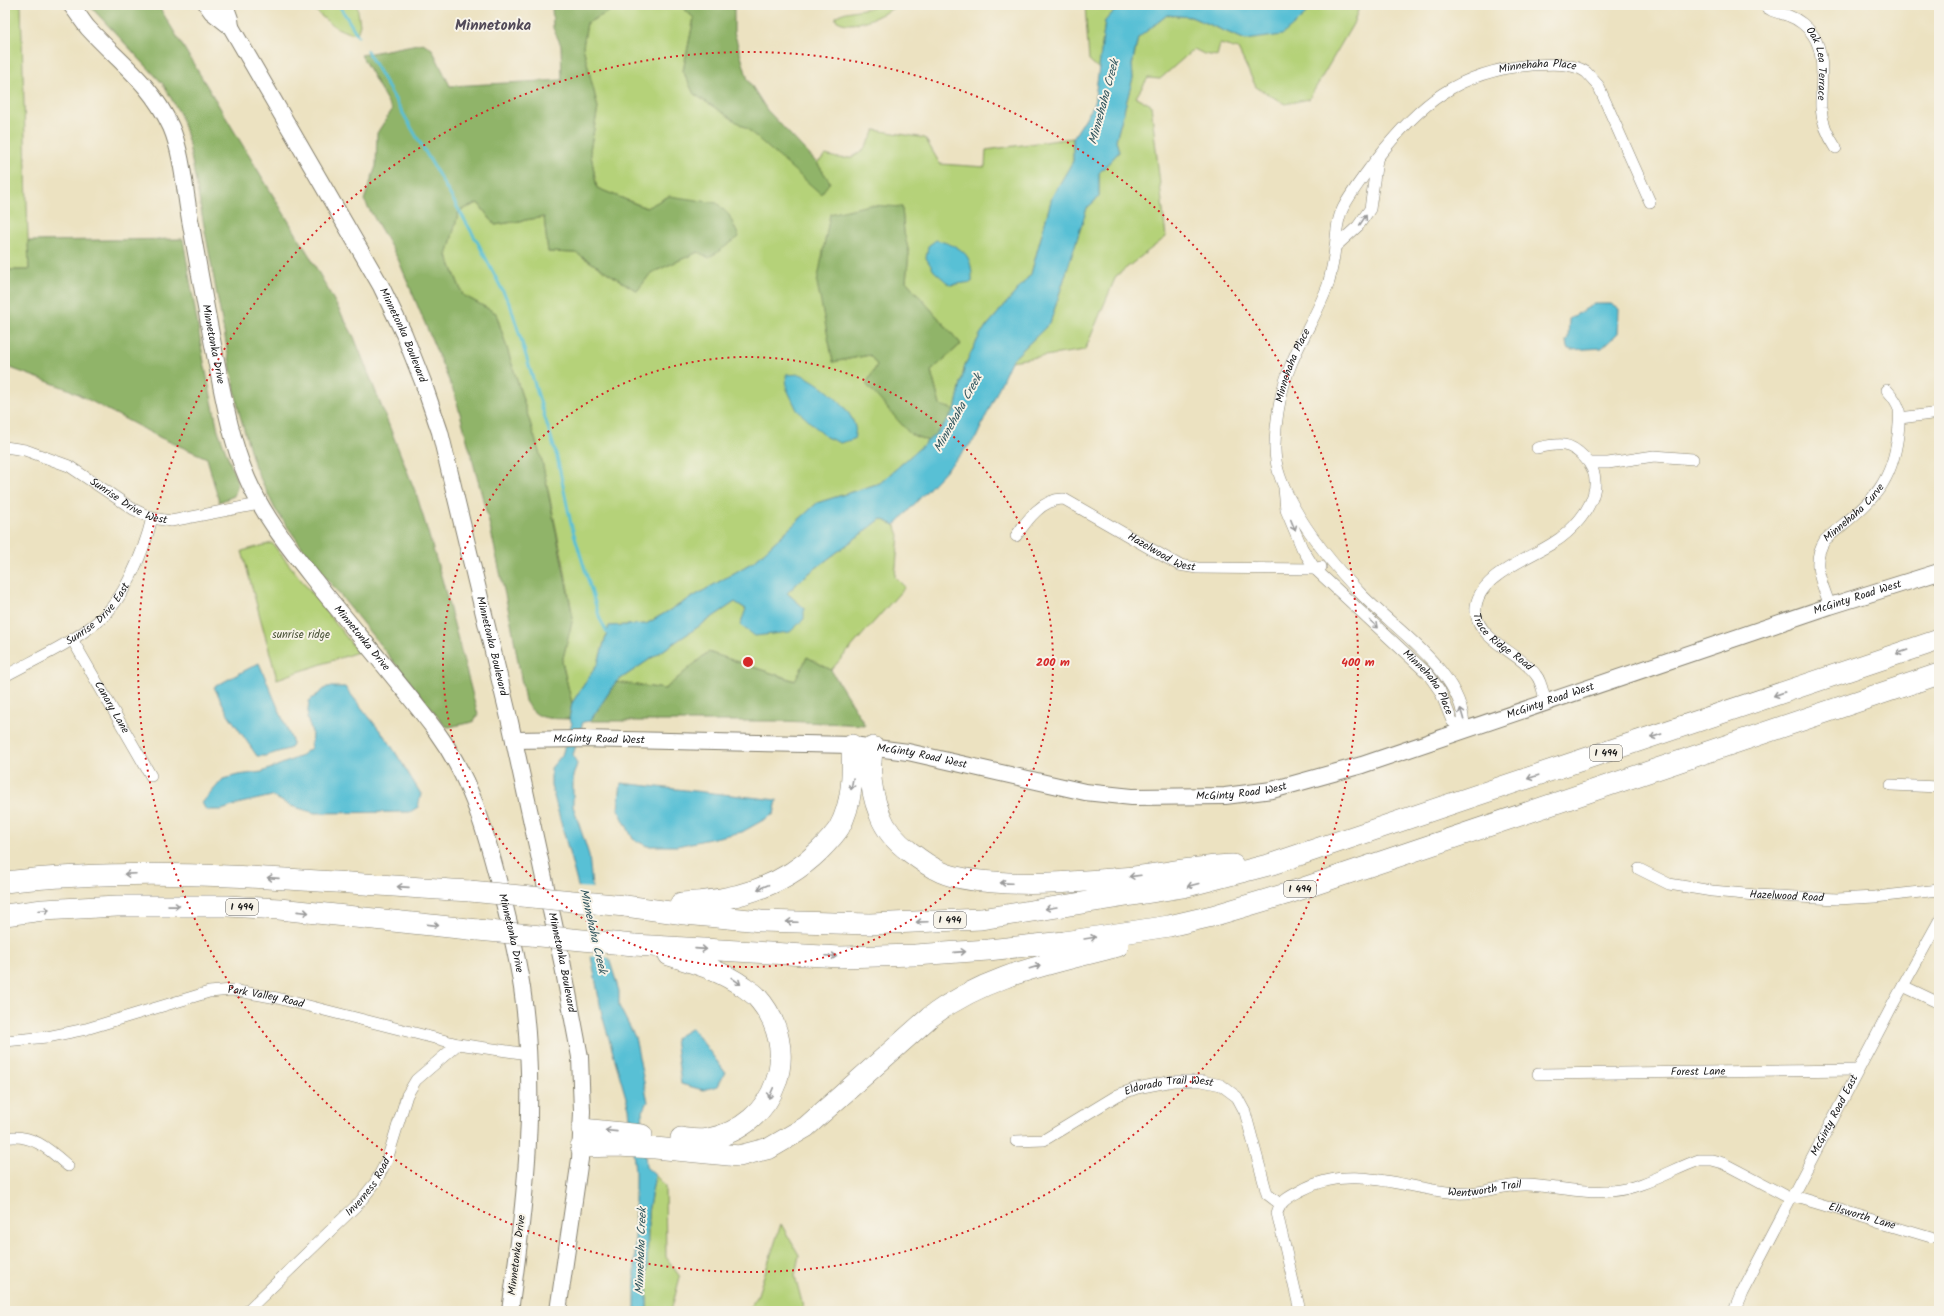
<svg xmlns="http://www.w3.org/2000/svg" width="1944" height="1316" font-family="Kalam,sans-serif">
<style>
.green{fill:#b5d279;stroke:#68774a}
.forest{fill:#90b469;stroke:#566842}
.water{fill:#58c0d5;stroke:#3a6e78}
.pier{fill:#ece2c1}
.lines{fill:none;stroke-linecap:round;stroke-linejoin:round}
.stream{stroke:#58c0d5;stroke-width:3}
.street-casing{stroke:#847f6e;stroke-width:12}
.secondary-casing{stroke:#847f6e;stroke-width:18}
.highway-casing{stroke:#847f6e;stroke-width:22}
.street{stroke:#fff;stroke-width:11}
.secondary{stroke:#fff;stroke-width:16}
.highway{stroke:#fff;stroke-width:21}
.highway-bridge-casing{stroke:#847f6e;stroke-width:22;stroke-linecap:butt}
.highway-bridge{stroke:#fff;stroke-width:21}
.oneway{stroke:#999}
.ring{fill:none;stroke:#d62828;stroke-width:2;stroke-dasharray:2 4}
.labels{text-anchor:middle;dominant-baseline:central;stroke-width:4;stroke-linejoin:round;paint-order:stroke}
.shield{fill:#f7f3e8;stroke:#5e5c59;stroke-width:1}
.shield-label{font-size:10px;font-weight:bold;fill:#1c1c1c}
.street-label{font-size:11px;fill:#1c1c1c;stroke:#f7f3e8}
.park-label{font-size:11px;fill:#4a5338;stroke:#f7f3e8}
.water-label{font-size:12px;font-style:italic;fill:#31555d;stroke:#f7f3e8}
.district-label{font-size:15px;font-weight:bold;fill:#524a59;stroke:#f7f3e8}
.centre{fill:#d62828;stroke:#f7f3e8;stroke-width:2}
.ring-label{font-size:12px;text-anchor:middle;font-weight:bold;fill:#d62828;stroke:#f7f3e8;stroke-width:4;stroke-linejoin:round;paint-order:stroke}
</style>
<rect width="100%" height="100%" fill="#f7f3e8"/>
<filter id="ink" filterUnits="userSpaceOnUse"><feTurbulence type="fractalNoise" baseFrequency=".025" numOctaves="2"/><feDisplacementMap in="SourceGraphic" scale="8" xChannelSelector="R" yChannelSelector="G"/><feConvolveMatrix kernelMatrix="1 2 1 2 8 2 1 2 1" color-interpolation-filters="sRGB"/></filter>
<filter id="wash" filterUnits="userSpaceOnUse"><feTurbulence type="fractalNoise" baseFrequency=".012" numOctaves="4" result="noise"/><feDisplacementMap in="SourceGraphic" scale="16" xChannelSelector="R" yChannelSelector="G"/><feGaussianBlur stdDeviation="0.9" result="paint"/><feColorMatrix in="noise" values="0 0 0 0 0 0 0 0 0 0 0 0 0 0 0 0 0 1.4 0 .05"/><feComposite in="paint" operator="in"/></filter>
<g filter="url(#wash)">
<rect width="100%" height="100%" fill="#ece2c1"/>
<path class="green" d="M 5,5 L 21,5 L 29,270 L 5,270 Z
M 310,5 L 357,5 L 360,25 L 357,34 C 336,32 324,19 310,5 Z
M 669,5 L 680,5 L 694,18 L 683,71 L 694,94 L 830,182 L 817,163 L 826,155 C 853,164 864,154 875,130 L 925,138 L 940,164 L 985,167 L 986,150 L 1073,138 L 1073,161 L 1052,197 L 1031,274 L 981,333 L 965,365 L 955,410 L 940,405 L 931,371 L 961,344 L 906,281 L 909,253 L 904,232 L 902,207 L 833,362 L 870,355 L 877,365 L 910,434 L 928,441 L 880,483 L 817,503 L 753,562 L 646,624 L 609,626 L 598,663 L 572,703 L 562,662 L 573,618 L 563,561 L 542,461 L 496,313 L 463,295 L 447,255 L 459,211 L 478,203 L 495,225 L 544,217 L 548,252 L 576,253 L 637,291 L 651,273 L 698,252 L 669,196 L 647,208 L 597,188 L 590,150 L 598,108 L 583,47 L 587,23 L 614,9 Z
M 880,5 L 898,5 C 884,14 852,32 836,20 L 836,17 C 841,10 870,10 880,5 Z
M 1085,5 L 1120,5 L 1105,21 L 1099,69 L 1089,60 Z
M 1309,5 L 1360,5 L 1353,24 L 1309,99 L 1285,104 L 1256,87 L 1238,49 L 1220,44 L 1217,56 L 1204,54 L 1194,49 L 1160,79 L 1148,78 L 1136,97 L 1151,105 L 1166,237 L 1116,276 L 1085,350 L 1011,361 L 1050,323 L 1087,208 L 1099,197 L 1099,173 L 1119,152 L 1116,140 L 1133,78 L 1132,65 L 1138,38 L 1167,15 L 1191,17 L 1246,40 L 1304,16 Z
M 881,519 L 895,525 L 899,535 L 895,577 L 905,587 L 831,670 L 807,657 L 796,681 L 708,652 L 665,689 L 616,682 L 735,602 L 746,609 L 804,608 L 787,593 L 804,577 Z
M 272,543 L 358,652 L 277,679 L 242,551 Z
M 655,1175 L 665,1186 L 666,1257 L 680,1277 L 671,1311 L 647,1311 L 648,1212 Z
M 781,1224 L 799,1255 L 795,1276 L 803,1306 L 801,1311 L 747,1311 L 757,1297 Z"/>
<path class="forest" d="M 89,5 L 158,5 L 309,255 L 354,337 L 417,496 L 442,579 L 478,715 L 473,722 L 449,727 L 445,726 L 304,550 L 275,509 L 255,467 L 239,412 L 188,140 L 180,114 L 163,84 Z
M 552,5 L 669,5 L 614,9 L 587,23 L 583,47 L 598,108 L 590,150 L 597,188 L 646,208 L 669,196 L 717,203 L 729,215 L 739,237 L 709,258 L 698,252 L 651,273 L 637,291 L 576,253 L 548,252 L 544,217 L 495,225 L 478,203 L 459,211 L 447,256 L 463,295 L 496,313 L 542,461 L 573,618 L 562,662 L 572,703 L 569,719 C 548,718 537,721 525,701 L 511,622 L 488,518 L 455,395 L 398,259 L 364,200 L 376,166 L 377,133 L 392,110 L 361,55 L 423,43 L 432,49 L 450,86 L 562,80 L 561,45 L 553,28 Z
M 680,5 L 734,5 L 734,32 L 748,80 L 767,110 L 817,163 L 830,182 L 821,194 L 746,128 L 694,94 L 683,71 L 694,18 Z
M 869,205 L 902,207 L 904,232 L 909,253 L 906,281 L 961,344 L 931,371 L 940,405 L 955,410 L 940,430 L 928,441 L 910,434 L 866,384 L 877,365 L 870,355 L 833,362 L 817,283 L 830,214 Z
M 183,239 L 204,362 L 218,430 L 238,484 L 234,496 L 219,502 L 207,458 L 161,438 L 68,389 L 5,366 L 5,270 L 29,270 L 28,241 Z
M 708,652 L 795,681 L 807,657 L 831,670 L 865,725 L 784,721 L 590,721 L 616,682 L 665,689 Z"/>
<path class="water" d="M 1120,5 L 1309,5 L 1304,16 L 1282,35 L 1246,40 L 1191,17 L 1167,15 L 1138,38 L 1132,65 L 1133,78 L 1116,140 L 1119,152 L 1099,173 L 1099,197 L 1087,208 L 1050,323 L 1011,361 L 976,438 L 895,525 L 881,519 L 804,577 L 787,593 L 804,608 L 804,619 L 790,632 L 755,636 L 740,625 L 746,609 L 735,602 L 616,682 L 590,721 L 583,722 L 573,755 L 577,764 L 573,776 L 573,806 L 589,855 L 592,887 L 609,958 L 619,991 L 619,1006 L 635,1037 L 648,1102 L 642,1111 L 646,1167 L 655,1175 L 648,1212 L 647,1311 L 635,1311 L 635,1172 L 629,1108 L 602,1015 L 578,886 L 551,785 L 551,768 L 562,755 L 572,723 L 569,719 L 572,703 L 598,663 L 609,626 L 646,624 L 753,562 L 817,503 L 880,483 L 940,430 L 955,410 L 965,365 L 981,333 L 1031,274 L 1052,197 L 1073,161 L 1073,138 L 1094,105 L 1105,21 Z
M 936,240 C 962,247 973,253 972,282 L 950,285 L 934,271 L 926,258 L 928,246 Z
M 1594,304 L 1611,304 L 1619,309 L 1618,333 L 1602,348 L 1571,350 L 1567,348 L 1566,341 L 1568,338 L 1569,319 Z
M 800,374 C 818,381 851,407 855,427 C 856,430 855,435 854,439 L 840,443 L 826,437 L 797,410 L 787,389 L 786,375 Z
M 259,663 L 293,743 L 291,748 L 265,756 L 257,756 L 228,714 L 214,687 Z
M 327,687 L 345,687 L 389,742 L 421,794 L 418,807 L 410,812 L 315,813 L 291,806 L 272,796 L 241,803 L 222,810 L 206,810 L 202,803 L 223,779 L 238,775 L 262,772 L 299,757 L 311,748 L 312,732 L 307,719 L 309,701 Z
M 621,783 L 777,800 L 774,814 L 742,832 L 677,846 L 647,846 L 633,839 L 618,809 Z
M 692,1028 L 725,1072 L 718,1086 L 703,1090 L 681,1084 L 675,1038 Z"/>
<path class="pier" d="M 576,887 L 594,888 L 611,958 L 589,956 Z"/>
<g class="lines">
<path class="stream" d="M 339,5 L 358,36
M 367,51 L 478,243 L 511,307 L 557,457 L 571,524 L 600,619 L 608,634"/>
</g>
</g>
<g filter="url(#ink)">
<g class="lines">
<defs>
<g id="street">
<path id="s1" d="M 1764,5 C 1770,12 1781,13 1789,16 C 1798,19 1808,27 1813,35 C 1827,56 1820,85 1821,108 C 1822,123 1828,136 1836,148"/>
<path d="M 1335,247 L 1358,226 L 1370,209 L 1377,160"/>
<path d="M 1900,418 L 1939,413"/>
<path id="s2" d="M 5,447 L 25,450 L 69,466 L 133,509 L 152,518 L 171,521 L 259,504"/>
<path id="s3" d="M 1537,448 C 1546,446 1555,444 1564,445 C 1572,446 1579,452 1584,457 C 1603,476 1595,500 1580,519 C 1572,529 1563,537 1553,543 C 1530,558 1472,578 1476,613 C 1479,641 1522,654 1536,675 C 1542,682 1543,694 1546,703"/>
<path d="M 1590,463 L 1608,463 L 1654,456 L 1693,459"/>
<path id="s4" d="M 1284,488 L 1286,510 L 1302,548 L 1315,569 L 1428,674 L 1440,691 L 1452,721 L 1464,730 C 1466,674 1397,631 1362,595 C 1336,568 1312,540 1294,507 C 1283,487 1274,467 1275,444 C 1276,416 1281,388 1292,362 C 1303,336 1318,312 1328,285 C 1331,273 1334,260 1335,247 C 1337,234 1336,221 1343,208 C 1352,191 1364,176 1375,161 C 1419,104 1458,71 1532,65 C 1548,64 1572,62 1586,72 C 1590,76 1594,81 1598,85 L 1650,202"/>
<path id="s5" d="M 1016,536 C 1027,520 1043,498 1064,499 L 1179,565 L 1197,568 L 1315,569 L 1321,567"/>
<path id="s6" d="M 1830,606 C 1822,582 1810,563 1825,540 C 1865,505 1891,492 1898,435 C 1900,412 1903,408 1887,390"/>
<path id="s7" d="M 72,639 L 151,776"/>
<path id="s8" d="M 5,676 C 36,659 70,644 97,622 C 124,601 144,551 152,518"/>
<path d="M 1891,785 L 1939,787"/>
<path id="s9" d="M 1639,869 L 1669,884 L 1712,891 L 1756,895 L 1837,899 L 1875,897 L 1939,890"/>
<path d="M 1903,986 L 1939,1003"/>
<path id="s10" d="M 5,1041 L 47,1037 L 86,1029 L 209,992 L 232,990 L 277,998 L 458,1044 L 528,1054"/>
<path id="s11" d="M 1538,1074 L 1858,1070"/>
<path d="M 5,1138 C 32,1133 49,1149 68,1166"/>
<path id="s12" d="M 1016,1141 L 1044,1140 L 1118,1095 L 1137,1088 L 1173,1081 L 1202,1081 L 1221,1085 L 1237,1097 L 1245,1112 L 1267,1194 L 1280,1204"/>
<path id="s13" d="M 1793,1196 L 1931,1237"/>
<path id="s14" d="M 247,1311 L 359,1203 L 375,1183 L 387,1160 L 407,1095 L 416,1080 L 458,1044"/>
<path id="s15" d="M 1300,1311 L 1277,1213 C 1281,1200 1289,1197 1300,1191 C 1351,1162 1404,1189 1457,1193 C 1482,1195 1502,1184 1526,1185 C 1554,1186 1583,1194 1611,1191 C 1641,1189 1671,1170 1699,1160 L 1712,1160 L 1723,1163 L 1791,1199"/>
<path id="s16" d="M 1734,1311 L 1742,1292 L 1893,1004 L 1939,921"/>
</g>
<g id="secondary">
<path id="s17" d="M 71,5 C 77,12 82,21 88,28 C 119,62 151,83 171,127 C 183,155 185,195 191,225 C 199,270 207,315 216,360 C 224,400 231,440 247,478 C 265,520 295,555 323,591 C 361,638 400,683 436,731 C 469,776 483,823 497,876 C 507,913 516,950 522,988 C 538,1096 525,1204 510,1311"/>
<path id="s18" d="M 207,5 L 212,12 L 231,27 L 381,286 L 404,334 L 423,382 L 440,432 L 510,722 L 562,961 L 580,1057 L 582,1111 L 580,1159 L 558,1311"/>
<path d="M 225,5 L 230,19 L 231,27"/>
<path id="s19" d="M 514,740 L 581,739 L 852,745 L 908,752 L 1085,792 L 1132,797 L 1225,796 L 1272,790 L 1362,765 L 1830,606 L 1939,572"/>
</g>
<path id="highway" d="M 873,747 C 868,771 871,793 880,815 C 886,831 896,842 910,852 C 919,859 930,867 941,872 C 957,879 977,881 994,882 C 1040,886 1088,881 1134,877 C 1167,873 1199,866 1233,865
M 5,882 C 162,864 314,882 470,891
M 681,903 C 733,901 781,888 819,851 C 826,844 834,836 839,828 C 853,803 853,772 852,745
M 625,906 L 685,914 L 761,921 L 870,924 L 981,919 L 1183,887 L 1272,864 L 1939,640
M 5,915 L 43,910 L 117,906 L 228,906 L 279,909 L 478,930
M 634,945 L 840,957 L 915,955 L 988,950 L 1064,942 L 1169,926 L 1212,916 L 1286,894 L 1939,674
M 669,955 C 697,964 720,970 744,987 C 748,990 753,993 756,996 C 804,1049 777,1126 708,1139 C 699,1141 689,1139 681,1138
M 582,1129 L 642,1135
M 581,1147 L 617,1146 L 655,1148 L 739,1156 L 770,1148 L 806,1127 L 930,1017 C 988,974 1050,964 1118,946"/>
</defs>
<use href="#street" class="street-casing"/>
<use href="#secondary" class="secondary-casing"/>
<use href="#highway" class="highway-casing"/>
<use href="#street" class="street"/>
<use href="#secondary" class="secondary"/>
<use href="#highway" class="highway"/>
<defs>
<path id="highway-bridge" d="M 470,891 L 625,906
M 478,930 L 634,945"/>
</defs>
<use href="#highway-bridge" class="highway-bridge-casing"/>
<use href="#highway-bridge" class="highway-bridge"/>
</g>
<defs><path id="oneway-shaft" d="M-6 0H5M1.5-3L5.5 0L1.5 3" fill="none" stroke-width="1.6" stroke-linecap="round" stroke-linejoin="round"/></defs>
<g class="oneway">
<use href="#oneway-shaft" transform="translate(1363 220) rotate(-56)"/>
<use href="#oneway-shaft" transform="translate(1293 525) rotate(68)"/>
<use href="#oneway-shaft" transform="translate(1374 624) rotate(42)"/>
<use href="#oneway-shaft" transform="translate(1902 652) rotate(161)"/>
<use href="#oneway-shaft" transform="translate(1779 694) rotate(161)"/>
<use href="#oneway-shaft" transform="translate(1462 714) rotate(-106)"/>
<use href="#oneway-shaft" transform="translate(1656 736) rotate(161)"/>
<use href="#oneway-shaft" transform="translate(1533 777) rotate(162)"/>
<use href="#oneway-shaft" transform="translate(852 784) rotate(100)"/>
<use href="#oneway-shaft" transform="translate(130 874) rotate(178)"/>
<use href="#oneway-shaft" transform="translate(1135 876) rotate(173)"/>
<use href="#oneway-shaft" transform="translate(273 878) rotate(-176)"/>
<use href="#oneway-shaft" transform="translate(1006 883) rotate(-178)"/>
<use href="#oneway-shaft" transform="translate(1193 885) rotate(165)"/>
<use href="#oneway-shaft" transform="translate(403 887) rotate(-176)"/>
<use href="#oneway-shaft" transform="translate(763 887) rotate(157)"/>
<use href="#oneway-shaft" transform="translate(174 906) rotate(-1)"/>
<use href="#oneway-shaft" transform="translate(1051 908) rotate(171)"/>
<use href="#oneway-shaft" transform="translate(44 910) rotate(-5)"/>
<use href="#oneway-shaft" transform="translate(303 912) rotate(6)"/>
<use href="#oneway-shaft" transform="translate(792 922) rotate(-178)"/>
<use href="#oneway-shaft" transform="translate(922 922) rotate(178)"/>
<use href="#oneway-shaft" transform="translate(433 925) rotate(6)"/>
<use href="#oneway-shaft" transform="translate(1090 938) rotate(-9)"/>
<use href="#oneway-shaft" transform="translate(701 949) rotate(4)"/>
<use href="#oneway-shaft" transform="translate(960 952) rotate(-4)"/>
<use href="#oneway-shaft" transform="translate(831 956) rotate(3)"/>
<use href="#oneway-shaft" transform="translate(1035 967) rotate(-16)"/>
<use href="#oneway-shaft" transform="translate(736 981) rotate(36)"/>
<use href="#oneway-shaft" transform="translate(771 1093) rotate(114)"/>
<use href="#oneway-shaft" transform="translate(611 1131) rotate(-174)"/>
</g>
</g>
<g class="ring">
<circle cx="748" cy="662" r="305"/>
<circle cx="748" cy="662" r="610"/>
</g>
<g class="labels">
<g class="shield">
<rect x="1590" y="745" width="32" height="16" rx="3"/>
<rect x="1284" y="881" width="32" height="16" rx="3"/>
<rect x="226" y="899" width="32" height="16" rx="3"/>
<rect x="934" y="912" width="32" height="16" rx="3"/>
</g>
<g class="shield-label">
<text x="1606" y="753">I 494</text>
<text x="1300" y="889">I 494</text>
<text x="242" y="907">I 494</text>
<text x="950" y="920">I 494</text>
</g>
<g class="street-label">
<text stroke="none"><textPath href="#s1" startOffset="88">Oak Lea Terrace</textPath></text>
<text stroke="none"><textPath href="#s4" startOffset="1164">Minnehaha Place</textPath></text>
<text stroke="none"><textPath href="#s18" startOffset="386">Minnetonka Boulevard</textPath></text>
<text stroke="none"><textPath href="#s17" startOffset="380">Minnetonka Drive</textPath></text>
<text stroke="none"><textPath href="#s4" startOffset="744">Minnehaha Place</textPath></text>
<text stroke="none"><textPath href="#s2" startOffset="137">Sunrise Drive West</textPath></text>
<text stroke="none"><textPath href="#s6" startOffset="109">Minnehaha Curve</textPath></text>
<text stroke="none"><textPath href="#s5" startOffset="175">Hazelwood West</textPath></text>
<text stroke="none"><textPath href="#s19" startOffset="1380">McGinty Road West</textPath></text>
<text stroke="none"><textPath href="#s8" startOffset="113">Sunrise Drive East</textPath></text>
<text stroke="none"><textPath href="#s17" startOffset="716">Minnetonka Drive</textPath></text>
<text stroke="none"><textPath href="#s3" startOffset="306">Trace Ridge Road</textPath></text>
<text stroke="none"><textPath href="#s18" startOffset="710">Minnetonka Boulevard</textPath></text>
<text stroke="none"><textPath href="#s4" startOffset="249">Minnehaha Place</textPath></text>
<text stroke="none"><textPath href="#s19" startOffset="1056">McGinty Road West</textPath></text>
<text stroke="none"><textPath href="#s7" startOffset="79">Canary Lane</textPath></text>
<text stroke="none"><textPath href="#s19" startOffset="85">McGinty Road West</textPath></text>
<text stroke="none"><textPath href="#s19" startOffset="409">McGinty Road West</textPath></text>
<text stroke="none"><textPath href="#s19" startOffset="733">McGinty Road West</textPath></text>
<text stroke="none"><textPath href="#s9" startOffset="152">Hazelwood Road</textPath></text>
<text stroke="none"><textPath href="#s17" startOffset="1052">Minnetonka Drive</textPath></text>
<text stroke="none"><textPath href="#s18" startOffset="1034">Minnetonka Boulevard</textPath></text>
<text stroke="none"><textPath href="#s10" startOffset="268">Park Valley Road</textPath></text>
<text stroke="none"><textPath href="#s11" startOffset="160">Forest Lane</textPath></text>
<text stroke="none"><textPath href="#s12" startOffset="167">Eldorado Trail West</textPath></text>
<text stroke="none"><textPath href="#s16" startOffset="220">McGinty Road East</textPath></text>
<text stroke="none"><textPath href="#s14" startOffset="174">Inverness Road</textPath></text>
<text stroke="none"><textPath href="#s15" startOffset="322">Wentworth Trail</textPath></text>
<text stroke="none"><textPath href="#s13" startOffset="72">Ellsworth Lane</textPath></text>
<text transform="translate(517 1255) rotate(-83)">Minnetonka Drive</text>
</g>
<g class="park-label">
<text x="301" y="635">sunrise ridge</text>
</g>
<g class="water-label">
<text transform="translate(1104 102) rotate(-75)">Minnehaha Creek</text>
<text transform="translate(958 413) rotate(-61)">Minnehaha Creek</text>
<text transform="translate(593 931) rotate(77)">Minnehaha Creek</text>
<text transform="translate(641 1251) rotate(-88)">Minnehaha Creek</text>
</g>
<g class="district-label">
<text x="493" y="26">Minnetonka</text>
</g>
</g>
<circle cx="748" cy="662" r="6" class="centre"/>
<g class="ring-label">
<text x="1053" y="666">200 m</text>
<text x="1358" y="666">400 m</text>
</g>
<rect width="1944" height="1316" fill="none" stroke="#f7f3e8" stroke-width="20"/>
</svg>
